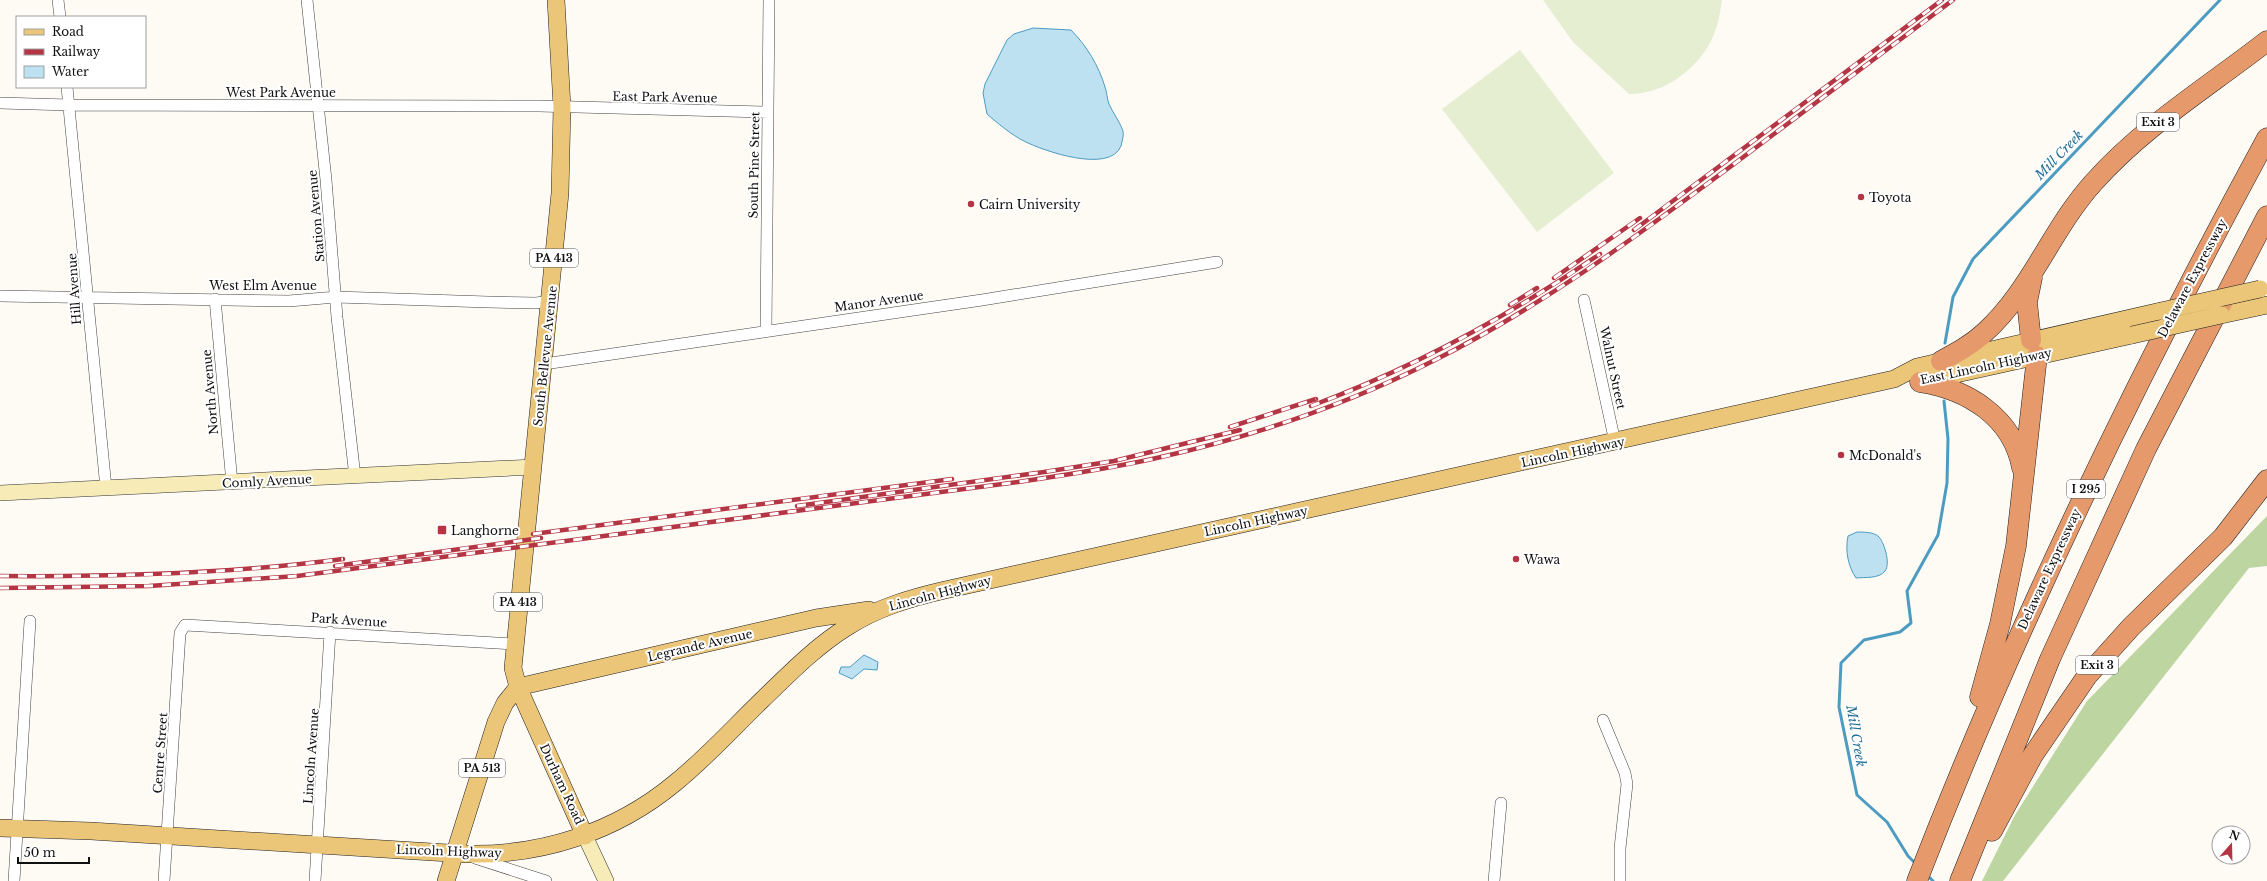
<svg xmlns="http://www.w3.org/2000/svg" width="2267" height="881" font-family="'Libre Baskerville',serif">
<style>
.forest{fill:#bdd5a1}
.pitch{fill:#e6eed1}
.water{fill:#bee1f1;stroke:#4c9bc1}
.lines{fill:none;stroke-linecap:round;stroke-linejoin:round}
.stream{stroke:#4c9bc1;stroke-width:3}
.street-casing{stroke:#434343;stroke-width:12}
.secondary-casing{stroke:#323232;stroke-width:16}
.primary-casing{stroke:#212121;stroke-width:18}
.highway-casing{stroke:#212121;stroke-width:21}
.street{stroke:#fff;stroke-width:11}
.secondary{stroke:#f7ebb7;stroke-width:15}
.primary{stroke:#ebc678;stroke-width:17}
.highway{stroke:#e69a6b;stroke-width:20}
.rail-casing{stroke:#b43544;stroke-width:4.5}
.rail{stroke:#fff;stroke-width:3;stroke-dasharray:9;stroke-linecap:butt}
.primary-bridge-casing{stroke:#212121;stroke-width:18;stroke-linecap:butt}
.primary-bridge{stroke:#ebc678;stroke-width:17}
.poi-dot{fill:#b43544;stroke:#fff;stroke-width:1.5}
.labels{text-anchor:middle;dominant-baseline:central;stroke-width:4;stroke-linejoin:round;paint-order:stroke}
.shield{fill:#fff;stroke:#585858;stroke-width:1}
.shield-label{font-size:11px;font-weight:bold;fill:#101010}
.street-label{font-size:12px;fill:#101010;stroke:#fff}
.poi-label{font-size:12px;fill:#101010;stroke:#fff;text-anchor:start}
.water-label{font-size:13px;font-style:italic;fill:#256e97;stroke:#fff}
</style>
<rect width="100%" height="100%" fill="#fefbf5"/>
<path class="forest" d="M 2267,516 L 2267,566 L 2249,568 L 2003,881 L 1982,881 L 2015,815 L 2087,701 Z"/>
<path class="pitch" d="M 1543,0 L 1722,0 C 1720,14 1718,26 1712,39 C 1698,69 1663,95 1629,94 L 1573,42 Z
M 1520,50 L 1614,173 L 1537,232 L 1442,109 Z"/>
<path class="water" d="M 1033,28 L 1071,30 C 1086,45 1099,66 1105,87 C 1107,92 1107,99 1109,104 C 1113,113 1120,122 1123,131 C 1124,136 1122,141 1121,146 C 1110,174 1043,151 1024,141 C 1013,136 996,122 987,114 L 983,93 L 985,84 L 1007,40 L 1014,34 Z
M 1857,532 C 1863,532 1873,532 1878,536 C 1884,541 1891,564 1885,571 C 1879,579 1865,577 1856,578 C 1848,566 1845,551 1848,536 Z
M 864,655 L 878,662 L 877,670 L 864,669 L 852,679 L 839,673 L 841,667 L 850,667 Z"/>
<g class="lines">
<path class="stream" d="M 1945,343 L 1953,297 L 1973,259 L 2220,0
M 1916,864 L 1908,856 L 1887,822 L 1857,795 L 1839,707 L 1841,663 L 1864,640 L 1900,632 L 1911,623 L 1907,591 L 1938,535 L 1947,483 L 1948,439 L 1944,401
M 1927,875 L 1933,881"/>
<defs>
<path id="street" d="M 58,0 L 60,17
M 307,0 L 326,180 L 337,317 L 355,477
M 67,87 L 106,488
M 0,103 L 69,105 L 539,106 L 768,112
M 0,296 L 289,301 L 336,297 L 488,302 L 536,303 L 551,301
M 215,299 L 232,483
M 1584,300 L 1615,442
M 766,330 L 769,0
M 544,364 L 982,300 L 1217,262
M 1603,720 L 1625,773 L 1627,784 L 1620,848 L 1620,881
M 475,858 L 546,881
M 14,881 L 30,621
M 164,881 L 180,633 L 185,625 L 514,644
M 315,881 L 330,632
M 1494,881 L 1501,803"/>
<path id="secondary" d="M 0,493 L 533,467
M 585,836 L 606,881"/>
<path id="primary" d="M 556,0 L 562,107 L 560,193 L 513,668 L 518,687 L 585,836
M 2221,315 L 2267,305
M 1920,382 L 2132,335
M 518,687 L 816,618 L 869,610
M 0,828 L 91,831 L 465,854 C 542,856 616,832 675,783 C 706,758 733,728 762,700 C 789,674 815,647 847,627 C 877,608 910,598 945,590 L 1894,379 L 1917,367 L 2161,311
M 446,881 L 496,722 L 505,703 L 518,687"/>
<path id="highway" d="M 2031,340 L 2027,302 L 2032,278
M 1941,361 C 1956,353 1971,345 1984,333 C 2031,291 2052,228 2094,182 C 2144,126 2208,87 2267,41
M 1920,382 C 1967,389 2013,417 2022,468
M 1980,697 L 2000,624 L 2016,546 L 2037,356
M 1992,831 L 2033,755 L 2087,676 L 2131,627 L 2223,537 L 2267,480
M 1917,881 C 2016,625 2136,379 2267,138
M 1960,881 L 2050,659 L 2146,449 L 2267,216"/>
</defs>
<use href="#street" class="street-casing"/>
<use href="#secondary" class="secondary-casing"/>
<use href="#primary" class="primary-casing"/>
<use href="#highway" class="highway-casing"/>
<use href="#street" class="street"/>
<use href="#secondary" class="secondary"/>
<use href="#primary" class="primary"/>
<use href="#highway" class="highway"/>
<defs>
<path id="rail" d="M 1634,230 L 1942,0
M 1554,278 L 1640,218
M 1510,305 L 1537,288
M 1311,406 C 1414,368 1509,316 1600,254
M 1230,427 L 1316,399
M 797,506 L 1044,472 L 1114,461 L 1240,430
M 533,534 L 952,479
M 335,566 L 541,538
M 0,576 C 115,577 229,574 343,559
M 0,588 L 149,586 L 297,576 L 1018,482 C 1066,475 1114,468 1161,457 C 1254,436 1348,404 1433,361 C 1541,307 1637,236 1734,164 C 1807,109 1880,55 1953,0"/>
</defs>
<use href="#rail" class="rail-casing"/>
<use href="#rail" class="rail"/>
<defs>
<path id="primary-bridge" d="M 2161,311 L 2260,289
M 2132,335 L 2221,315"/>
</defs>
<use href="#primary-bridge" class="primary-bridge-casing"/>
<use href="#primary-bridge" class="primary-bridge"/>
</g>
<g class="poi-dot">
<circle cx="1861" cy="197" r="4"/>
<circle cx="971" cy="204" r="4"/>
<circle cx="1841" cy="455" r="4"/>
<rect x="437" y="525" width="10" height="10" rx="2"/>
<circle cx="1516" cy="559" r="4"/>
</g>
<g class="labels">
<g class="shield">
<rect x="2137" y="113" width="42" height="18" rx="3"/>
<rect x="530" y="249" width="48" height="18" rx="3"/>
<rect x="2067" y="480" width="38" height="18" rx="3"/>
<rect x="494" y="593" width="48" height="18" rx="3"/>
<rect x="2076" y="656" width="42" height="18" rx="3"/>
<rect x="459" y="759" width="46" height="18" rx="3"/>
</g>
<g class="shield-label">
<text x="2158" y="122">Exit 3</text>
<text x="554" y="258">PA 413</text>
<text x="2086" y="489">I 295</text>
<text x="518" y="602">PA 413</text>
<text x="2097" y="665">Exit 3</text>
<text x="482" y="768">PA 513</text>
</g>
<g class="street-label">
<text x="281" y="92">West Park Avenue</text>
<text transform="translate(665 97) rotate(1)">East Park Avenue</text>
<text transform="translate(754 165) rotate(-89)">South Pine Street</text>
<text transform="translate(316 216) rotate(-95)">Station Avenue</text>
<text transform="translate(2192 278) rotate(-62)">Delaware Expressway</text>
<text x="263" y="285">West Elm Avenue</text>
<text transform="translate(74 289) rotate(-94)">Hill Avenue</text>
<text transform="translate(879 301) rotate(-8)">Manor Avenue</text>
<text transform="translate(545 356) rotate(-84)">South Bellevue Avenue</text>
<text transform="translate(1986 366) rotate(-12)">East Lincoln Highway</text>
<text transform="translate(1613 368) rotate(78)">Walnut Street</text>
<text transform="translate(210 392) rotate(-95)">North Avenue</text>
<text transform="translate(1573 452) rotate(-12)">Lincoln Highway</text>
<text transform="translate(267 481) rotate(-3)">Comly Avenue</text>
<text transform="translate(1256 521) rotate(-12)">Lincoln Highway</text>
<text transform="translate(2049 569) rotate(-65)">Delaware Expressway</text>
<text transform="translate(940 593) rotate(-15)">Lincoln Highway</text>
<text transform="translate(349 620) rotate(4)">Park Avenue</text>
<text transform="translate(700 645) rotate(-13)">Legrande Avenue</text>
<text transform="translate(160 753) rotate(-86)">Centre Street</text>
<text transform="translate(311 756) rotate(-86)">Lincoln Avenue</text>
<text transform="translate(562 784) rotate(65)">Durham Road</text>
<text transform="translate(449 851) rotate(2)">Lincoln Highway</text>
</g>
<g class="poi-label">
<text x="1869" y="197">Toyota</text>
<text x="979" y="204">Cairn University</text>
<text x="1849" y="455">McDonald's</text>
<text x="451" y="530">Langhorne</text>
<text x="1524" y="559">Wawa</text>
</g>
<g class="water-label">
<text transform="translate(2059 155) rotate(-46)">Mill Creek</text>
<text transform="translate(1856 736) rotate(80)">Mill Creek</text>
</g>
</g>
<rect x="16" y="16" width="130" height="72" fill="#ffffff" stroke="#9f9f9f"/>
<rect x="24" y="29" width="20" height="6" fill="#ebc678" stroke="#9f9f9f"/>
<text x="52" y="36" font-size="12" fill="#101010">Road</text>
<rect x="24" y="49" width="20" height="6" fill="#b43544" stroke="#9f9f9f"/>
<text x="52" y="56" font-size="12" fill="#101010">Railway</text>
<rect x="24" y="66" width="20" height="12" fill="#bee1f1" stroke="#9f9f9f"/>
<text x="52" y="76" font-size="12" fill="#101010">Water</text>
<g transform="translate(2231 845) rotate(20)"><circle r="19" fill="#ffffff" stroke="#9f9f9f"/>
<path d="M0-3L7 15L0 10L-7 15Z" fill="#b43544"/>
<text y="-6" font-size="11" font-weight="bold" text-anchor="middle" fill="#101010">N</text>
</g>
<path d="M18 857v6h71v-6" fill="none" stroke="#101010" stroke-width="2"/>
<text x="24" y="857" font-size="12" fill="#101010" stroke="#ffffff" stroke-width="3" paint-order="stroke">50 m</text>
</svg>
